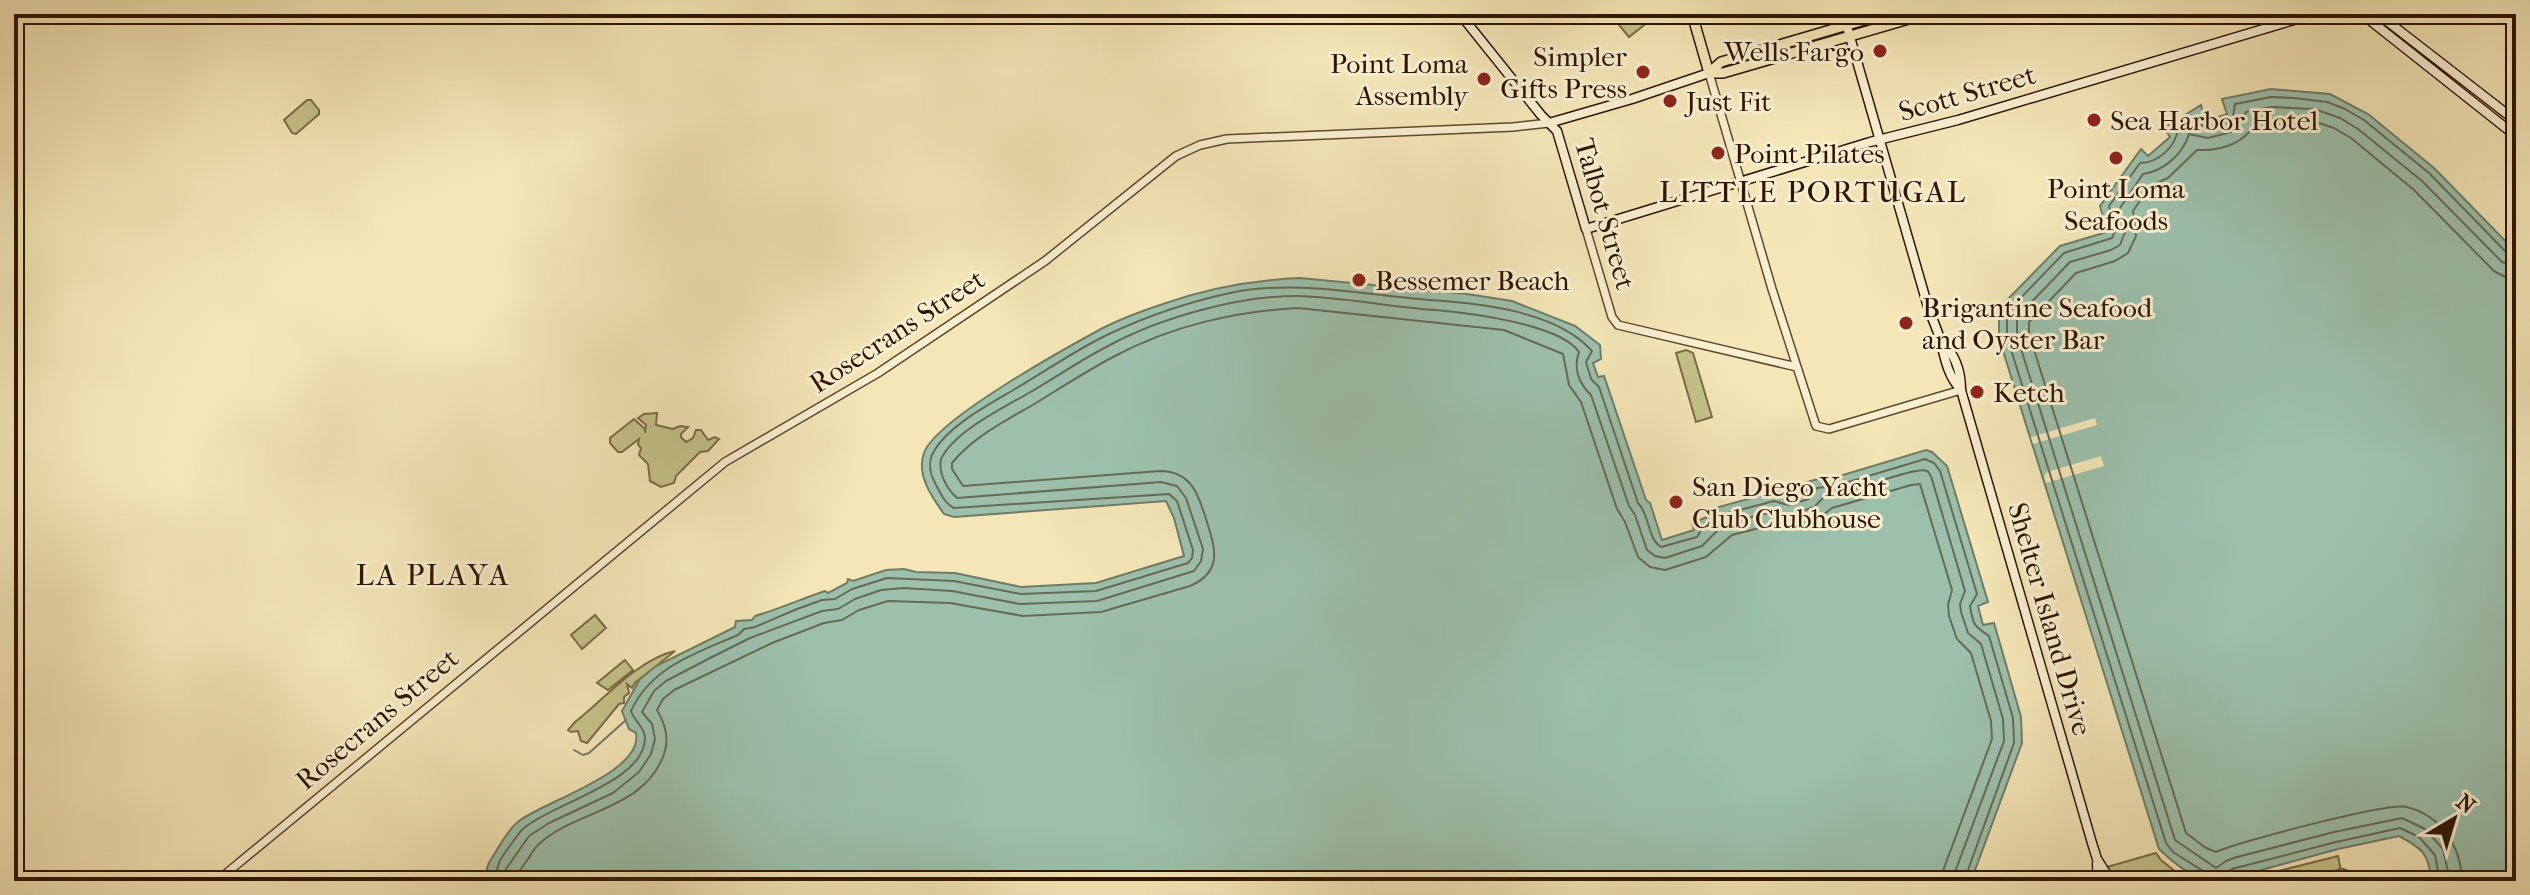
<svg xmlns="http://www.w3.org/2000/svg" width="2530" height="895" font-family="'IM FELL French Canon',serif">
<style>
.green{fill:#c4c289;stroke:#7a6c44;stroke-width:2}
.water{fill:#9cc0ac;stroke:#707c67;stroke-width:2}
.pier{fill:#f4e6b7}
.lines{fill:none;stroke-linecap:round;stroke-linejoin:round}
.shore{stroke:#666a56;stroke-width:2}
.stream{stroke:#707c67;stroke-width:2}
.tertiary-casing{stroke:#60492e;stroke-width:10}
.secondary-casing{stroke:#2f1500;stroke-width:11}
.primary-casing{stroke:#2f1500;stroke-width:12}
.tertiary{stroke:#f8efd0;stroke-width:7}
.secondary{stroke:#f8efd0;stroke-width:8}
.primary{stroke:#f4e6b7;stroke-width:9}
.poi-dot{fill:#8f2418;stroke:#f8efd0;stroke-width:3}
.labels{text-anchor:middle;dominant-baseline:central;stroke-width:6;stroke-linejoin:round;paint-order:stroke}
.poi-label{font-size:28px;fill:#2f1500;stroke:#f8efd0;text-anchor:start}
.street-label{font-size:28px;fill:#2f1500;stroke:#f8efd0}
.neighbourhood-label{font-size:30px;letter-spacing:2px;fill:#2f1500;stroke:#f8efd0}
</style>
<rect width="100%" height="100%" fill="#f4e6b7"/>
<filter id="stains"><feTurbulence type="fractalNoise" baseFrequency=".0025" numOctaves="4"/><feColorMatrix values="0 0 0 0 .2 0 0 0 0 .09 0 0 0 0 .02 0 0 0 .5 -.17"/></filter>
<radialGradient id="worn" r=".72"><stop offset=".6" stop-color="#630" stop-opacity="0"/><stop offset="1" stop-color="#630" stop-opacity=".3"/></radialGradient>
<path class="green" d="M 1610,14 L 1658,14 L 1629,37 Z
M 307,100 L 311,100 L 319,110 L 319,114 L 296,134 L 292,133 L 284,120 Z
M 1686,350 L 1693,353 L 1712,417 L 1696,422 L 1676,353 Z
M 657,413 L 656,425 L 673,429 L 680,426 L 688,427 L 681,434 L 681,437 L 686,442 L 693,438 L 696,430 L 701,430 L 708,440 L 715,437 L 719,439 L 708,451 L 700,452 L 676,476 L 674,483 L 661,487 L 650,481 L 648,464 L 639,455 L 641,448 L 638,445 L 639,439 L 622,452 L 618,452 L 610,443 L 610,438 L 634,419 L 645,429 L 645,433 L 646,425 L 638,418 L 644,414 Z
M 595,615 L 606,628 L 582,649 L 571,635 Z
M 675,651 L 635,683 L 632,688 L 627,684 L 629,693 L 624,697 L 624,703 L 619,704 L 587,743 L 581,741 L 578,731 L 571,732 L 568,730 L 575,722 C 604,699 639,659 675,651 Z
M 625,660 L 633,670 L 608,690 L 597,683 Z
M 2156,853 L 2161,860 L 2187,881 L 2100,881 L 2100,869 Z
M 2338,856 L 2341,871 L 2366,881 L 2239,881 Z"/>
<path class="water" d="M 2271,89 L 2330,94 L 2368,114 L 2434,168 L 2516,252 L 2516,881 L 2432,881 C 2428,854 2424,849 2399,836 L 2338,849 L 2221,881 C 2195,881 2177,866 2159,849 L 1999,338 L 1999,313 L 2003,304 L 2060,246 L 2107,232 L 2100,206 L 2141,149 L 2148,156 L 2170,137 L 2164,128 L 2201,105 L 2206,121 L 2227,114 L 2222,99 Z
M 1300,278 L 1467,294 L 1512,301 L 1575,326 L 1600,345 L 1601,359 L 1593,363 L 1598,377 L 1604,376 L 1646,500 L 1650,503 L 1662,540 L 1694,530 L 1692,523 L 1707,517 L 1708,510 L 1781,490 L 1784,498 L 1806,492 L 1804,483 L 1821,478 L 1833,478 L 1926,450 L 1932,452 L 1947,466 L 1988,602 L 1978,606 L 1983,625 L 1994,623 L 2021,717 L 2022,743 L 1971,881 L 488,881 L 487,868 L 490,861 C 498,849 507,830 519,821 C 545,801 644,772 636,733 L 629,729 L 622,711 L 640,679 L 656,666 L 735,627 L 736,621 L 752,620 L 755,616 C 779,609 801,599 825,591 L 828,593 L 847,583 L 848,579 L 853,581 L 886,570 L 904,569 L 916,572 L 955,573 L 1021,587 L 1096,583 L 1184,556 L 1174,518 L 1166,501 L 954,517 L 944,514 C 932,497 916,475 924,453 C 935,420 1066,348 1101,329 C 1120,319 1142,311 1163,304 C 1208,288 1252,280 1300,278 Z"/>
<path class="pier" d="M 2095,418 L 2097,425 L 2033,444 L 2031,437 Z
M 2101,456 L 2104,466 L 2046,483 L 2044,476 L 2047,472 Z"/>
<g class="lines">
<path class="shore" d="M 496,881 C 496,866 500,859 509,847 C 514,841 518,833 524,828 C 553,803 645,782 645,738 C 645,727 634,721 631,711 C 651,667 696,653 738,635 L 744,629 L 755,627 L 797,609 L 822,600 L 835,599 L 852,589 L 887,578 L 954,581 L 1021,594 L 1096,591 L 1188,563 L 1192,558 L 1193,550 L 1177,501 L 1169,494 L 954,508 C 945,504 941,494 936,485 C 930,474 927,463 934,451 C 949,425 990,404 1015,389 C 1046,371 1077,349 1109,334 C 1147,316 1189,302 1230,293 C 1296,279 1362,295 1429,300 C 1479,303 1557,311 1592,351 L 1586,362 L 1591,379 L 1599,387 L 1638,503 C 1650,515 1647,538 1661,547 L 1697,537 L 1703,527 L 1711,523 L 1717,516 L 1774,501 L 1788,505 L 1809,499 L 1817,488 L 1835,486 L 1925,459 L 1934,463 L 1940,471 L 1977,594 L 1970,606 C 1973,625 1974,626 1989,636 L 2013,718 L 2014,743 L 1964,881
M 506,881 L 506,869 L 529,836 L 549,823 L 613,793 L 639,772 L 651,754 L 655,739 L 652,724 L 642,712 L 654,691 L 666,681 L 710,658 L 750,638 L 822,611 L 838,609 L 855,599 L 881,590 L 904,588 L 952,591 L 1020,604 L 1097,601 L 1194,571 L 1201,561 L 1203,549 L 1186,498 L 1177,486 L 1161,482 L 957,498 C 947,489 938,473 941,459 C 954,432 1001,409 1027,394 C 1055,378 1082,359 1110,345 C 1162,317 1239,296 1297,296 C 1343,297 1390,307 1436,310 C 1469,313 1560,324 1579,352 C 1573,368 1579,384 1591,395 L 1629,506 L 1635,515 L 1647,550 L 1655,556 L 1665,558 L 1702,546 L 1724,524 L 1772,512 L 1782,515 L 1791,515 L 1814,507 L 1825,496 C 1844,496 1917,465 1927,471 C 1929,472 1929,474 1931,476 L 1965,591 L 1960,604 L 1961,612 L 1968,633 L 1981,644 L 2003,719 L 2004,741 L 1955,872 L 1954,881
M 518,881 C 518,871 522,867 528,859 C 531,855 534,848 539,844 C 577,809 647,810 665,751 C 669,736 665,723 657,710 L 663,699 L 674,690 L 772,643 L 824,623 L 842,620 L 859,610 L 888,601 L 950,603 L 1023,616 L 1101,612 L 1190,586 C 1222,572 1216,550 1207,522 C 1199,496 1192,471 1160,471 L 963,486 L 952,469 L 952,463 C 974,436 1007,420 1036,403 C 1062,387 1088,370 1115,356 C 1171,326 1236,311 1298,308 L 1504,330 L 1563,354 L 1569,385 L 1581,402 L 1617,509 L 1625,522 L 1638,557 L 1650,567 L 1665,570 L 1706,557 L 1732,535 L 1771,525 L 1783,528 L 1794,526 L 1818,519 L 1832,508 L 1911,485 L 1920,484 L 1952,590 L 1948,605 L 1949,616 L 1957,639 L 1971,653 L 1991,721 L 1992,739 L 1944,868 L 1942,881
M 2206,881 L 2203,871 L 2173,852 L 2166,843 L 2007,337 L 2007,315 L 2009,310 L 2064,253 L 2112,238 L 2115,231 L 2109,206 L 2140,163 C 2158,163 2176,147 2178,128 L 2193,119 L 2206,128 L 2228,122 L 2233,117 L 2235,104 L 2271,97 L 2294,98 L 2327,102 L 2345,109 L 2364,120 L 2429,173 L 2507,253 L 2516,256
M 2225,881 L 2226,874 L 2232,869 L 2336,842 L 2400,828 L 2419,837 L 2435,855 L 2440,881
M 2450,881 L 2443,849 L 2425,829 L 2402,818 L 2334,832 L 2237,857 L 2226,861 L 2216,868 L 2175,840 L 2017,336 L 2017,317 L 2070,262 L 2111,250 L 2120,245 L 2125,232 L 2120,208 L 2143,174 C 2164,171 2183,154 2189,134 L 2208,138 L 2231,132 L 2240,125 L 2246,112 L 2272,107 L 2314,109 L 2340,118 L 2358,129 L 2422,181 L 2502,262 L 2516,266
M 2462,881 C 2461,847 2442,816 2407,807 C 2388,802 2238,842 2216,852 L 2206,848 L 2186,833 L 2029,334 L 2029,322 L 2076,273 L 2115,261 L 2128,253 L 2136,236 L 2133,211 L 2150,186 L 2168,178 L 2197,150 C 2221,151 2243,144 2256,123 L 2273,119 L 2313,121 L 2334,128 L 2351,138 L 2414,190 L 2494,271 L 2505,277 L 2516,278"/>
<path class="stream" d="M 574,750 L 583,755 L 589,753 L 626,720"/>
<defs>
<path id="tertiary" d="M 1709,73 L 1772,289 L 1816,426 L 1829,429 L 1961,390
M 1586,229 L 1612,317 L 1618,325 L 1797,367
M 217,881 L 725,462 L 878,373 L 1045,261 L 1176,156 L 1200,145 L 1227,139 L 1513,127 L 1549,123
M 2312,881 L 2342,873 L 2365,881"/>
<path id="secondary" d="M 1460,14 L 1541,115 L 1557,131 L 1586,229 L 1870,142 L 1958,120 L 2314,14
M 2338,14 L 2365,18
M 2362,14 L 2516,136
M 2378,14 L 2516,121
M 1848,30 L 1928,307 C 1932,318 1937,329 1940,339 C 1945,358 1947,374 1960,389
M 1549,123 L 1632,99 L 1709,73
M 1941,341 C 1955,354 1961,371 1961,390 L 2092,843 L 2097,859 L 2111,881
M 2097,864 L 2098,881"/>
<path id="primary" d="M 1692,14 L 1709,73
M 1709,73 L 1723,73 L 1926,14
M 1709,73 L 1721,62 L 1885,14"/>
</defs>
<use href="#tertiary" class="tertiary-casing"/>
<use href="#secondary" class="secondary-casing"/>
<use href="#primary" class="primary-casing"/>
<use href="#tertiary" class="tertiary"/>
<use href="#secondary" class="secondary"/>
<use href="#primary" class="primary"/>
</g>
<g class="poi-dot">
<circle cx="1880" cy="51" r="8"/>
<circle cx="1643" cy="72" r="8"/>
<circle cx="1484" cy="79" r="8"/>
<circle cx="1670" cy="101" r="8"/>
<circle cx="2094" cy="120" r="8"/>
<circle cx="1718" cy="153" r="8"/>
<circle cx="2116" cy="158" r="8"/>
<circle cx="1359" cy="280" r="8"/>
<circle cx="1906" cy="323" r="8"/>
<circle cx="1977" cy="392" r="8"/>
<circle cx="1676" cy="502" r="8"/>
</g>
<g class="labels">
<g class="poi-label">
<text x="1864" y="51" text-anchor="end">Wells Fargo</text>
<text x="1627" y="56" text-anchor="end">Simpler<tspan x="1627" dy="32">Gifts Press</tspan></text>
<text x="1468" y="63" text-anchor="end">Point Loma<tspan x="1468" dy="32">Assembly</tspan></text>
<text x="1686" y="101">Just Fit</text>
<text x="2110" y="120">Sea Harbor Hotel</text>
<text x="1734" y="153">Point Pilates</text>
<text x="2116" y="188" text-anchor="middle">Point Loma<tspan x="2116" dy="32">Seafoods</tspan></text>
<text x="1375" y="280">Bessemer Beach</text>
<text x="1922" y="307">Brigantine Seafood<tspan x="1922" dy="32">and Oyster Bar</tspan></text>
<text x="1993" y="392">Ketch</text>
<text x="1692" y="486">San Diego Yacht<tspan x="1692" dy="32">Club Clubhouse</tspan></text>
</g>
<g class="street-label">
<text transform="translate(1967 93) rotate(-16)">Scott Street</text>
<text transform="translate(1605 214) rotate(74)">Talbot Street</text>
<text transform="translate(897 331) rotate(-33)">Rosecrans Street</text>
<text transform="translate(2050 619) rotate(74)">Shelter Island Drive</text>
<text transform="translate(377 719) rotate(-40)">Rosecrans Street</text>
</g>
<g class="neighbourhood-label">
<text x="1813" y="192">LITTLE PORTUGAL</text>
<text x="433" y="575">LA PLAYA</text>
</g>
</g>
<rect width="2530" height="895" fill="none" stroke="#f4e6b7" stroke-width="48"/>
<rect x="16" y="16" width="2498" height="863" fill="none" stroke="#2f1500" stroke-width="4"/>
<rect x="24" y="24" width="2482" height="847" fill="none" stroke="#2f1500" stroke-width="2"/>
<g transform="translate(2454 819) rotate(38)" stroke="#f8efd0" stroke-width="6" paint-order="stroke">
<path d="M0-6L14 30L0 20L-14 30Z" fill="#2f1500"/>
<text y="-12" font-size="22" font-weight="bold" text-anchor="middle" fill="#2f1500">N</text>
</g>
<rect width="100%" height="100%" filter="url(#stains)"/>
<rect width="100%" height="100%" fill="url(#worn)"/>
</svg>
